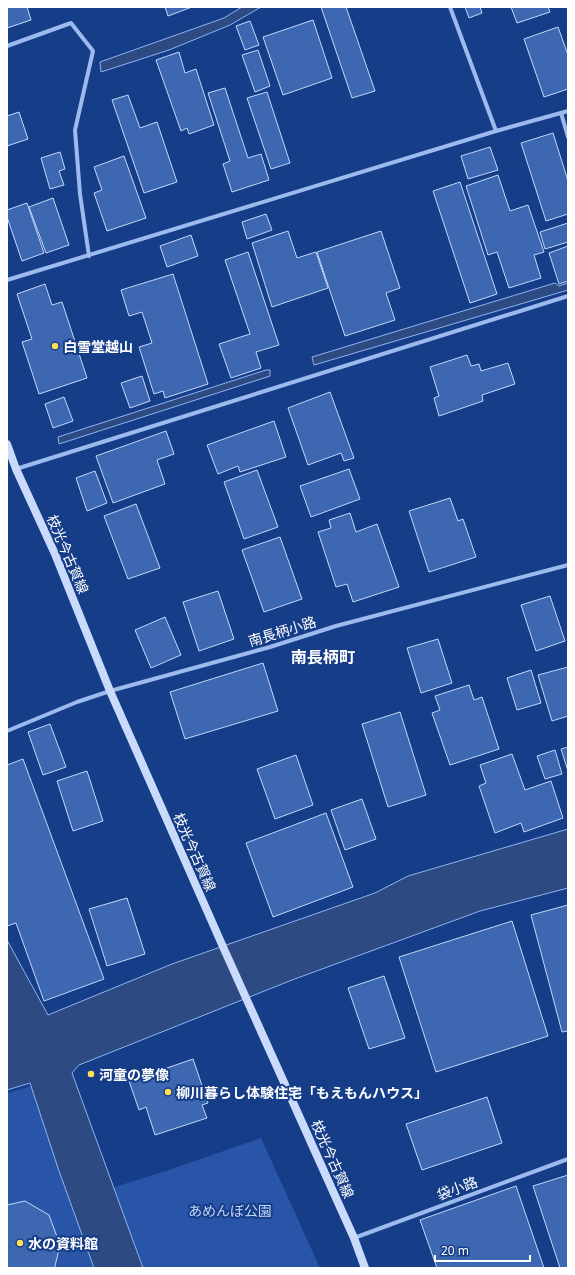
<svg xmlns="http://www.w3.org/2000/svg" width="575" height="1275" font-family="'Noto Sans','Noto Sans JP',sans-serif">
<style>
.green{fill:#2855a7}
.water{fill:#2d4a82;stroke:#8fb4f1}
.building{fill:#3e67b2;stroke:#c3d7fa}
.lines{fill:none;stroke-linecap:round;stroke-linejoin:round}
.street{stroke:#9dbaee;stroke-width:4}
.secondary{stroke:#cadafa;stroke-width:8}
.poi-dot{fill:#ffdf5a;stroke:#163d88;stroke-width:1.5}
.labels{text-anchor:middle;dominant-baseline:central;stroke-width:4;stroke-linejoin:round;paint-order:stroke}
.poi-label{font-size:14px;font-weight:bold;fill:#fff;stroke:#163d88;text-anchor:start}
.street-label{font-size:14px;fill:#fff;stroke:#163d88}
.park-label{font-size:14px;fill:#c3d7fa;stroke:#163d88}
.quarter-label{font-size:16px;font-weight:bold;fill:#fff;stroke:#163d88}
</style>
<rect width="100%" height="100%" fill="#163d88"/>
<path class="green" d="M 38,1084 L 77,1204 L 118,1186 L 169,1170 L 261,1138 L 320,1268 L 7,1268 L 7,1093 Z"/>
<path class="water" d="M 242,7 L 261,7 L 230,25 L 169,50 L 101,72 L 100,62 L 224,18 Z
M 555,283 L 559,286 L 568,283 L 568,290 L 314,365 L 312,357 Z
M 266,370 L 270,370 L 270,376 L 59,444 L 58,437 Z
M 568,829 L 568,888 L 480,911 L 292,980 L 79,1065 L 72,1073 L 143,1268 L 94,1268 L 59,1171 L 30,1083 L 7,1090 L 7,940 L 48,1015 L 172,964 L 375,893 L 408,876 Z"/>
<path class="building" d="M 7,7 L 27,7 L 31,20 L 7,28 Z
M 165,7 L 192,7 L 168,16 Z
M 321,7 L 346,7 L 375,91 L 352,98 Z
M 465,7 L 480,7 L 482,13 L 469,18 Z
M 511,7 L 548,7 L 550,12 L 517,23 Z
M 313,20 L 332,78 L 283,95 L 263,37 Z
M 250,21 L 259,45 L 245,50 L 236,26 Z
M 558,27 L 568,55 L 568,89 L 544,97 L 524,39 Z
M 258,50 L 270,86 L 255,92 L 242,55 Z
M 179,52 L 185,73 L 196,69 L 214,125 L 189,134 L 187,128 L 181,131 L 156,60 Z
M 225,88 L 248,158 L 261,154 L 269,180 L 232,192 L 223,164 L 230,161 L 208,93 Z
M 267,92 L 290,163 L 271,169 L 247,98 Z
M 128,95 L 140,128 L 157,122 L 177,182 L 144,193 L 112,100 Z
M 19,112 L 28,139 L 7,146 L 7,116 Z
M 553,133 L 568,181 L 568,214 L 546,221 L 521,143 Z
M 490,147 L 498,170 L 468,179 L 461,156 Z
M 60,152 L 65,169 L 59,171 L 64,185 L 50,189 L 41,158 Z
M 124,156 L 146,218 L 107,231 L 94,193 L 102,190 L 94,167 Z
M 498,175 L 510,211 L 528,205 L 544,252 L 534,255 L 541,278 L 509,288 L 497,252 L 488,255 L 466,186 Z
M 460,182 L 497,294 L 470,303 L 433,191 Z
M 53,198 L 69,245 L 46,253 L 29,207 Z
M 27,203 L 44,253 L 22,261 L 7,217 L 7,210 Z
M 266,214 L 272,230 L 247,239 L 242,222 Z
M 568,223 L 568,242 L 545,249 L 540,232 Z
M 288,231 L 297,258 L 316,252 L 328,288 L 272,307 L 252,243 Z
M 381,231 L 400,288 L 386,293 L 395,320 L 345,336 L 317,252 Z
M 191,235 L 198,256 L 167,267 L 160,246 Z
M 568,246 L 568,281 L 559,284 L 549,253 Z
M 248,252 L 279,345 L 256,352 L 261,368 L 231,378 L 219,344 L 250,334 L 225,260 Z
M 173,274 L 208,384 L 165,398 L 163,391 L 154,394 L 139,347 L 152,343 L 142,312 L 129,316 L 121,290 Z
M 45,284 L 52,305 L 62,302 L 87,378 L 39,394 L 22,342 L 32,339 L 17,294 Z
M 467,355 L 471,366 L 479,364 L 481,371 L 508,363 L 515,384 L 482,395 L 483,401 L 439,416 L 434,398 L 439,396 L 430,367 Z
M 142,376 L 150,401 L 130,408 L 121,383 Z
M 330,392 L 354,458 L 344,461 L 341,453 L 308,465 L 288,408 Z
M 64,397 L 73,421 L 53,428 L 45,404 Z
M 274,421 L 286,457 L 240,472 L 238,466 L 218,474 L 207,445 Z
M 166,431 L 174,454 L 157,460 L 165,484 L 113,503 L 96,456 Z
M 349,469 L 360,499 L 311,517 L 300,486 Z
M 257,470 L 278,527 L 244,539 L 224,482 Z
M 95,471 L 107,503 L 87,511 L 76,478 Z
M 450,498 L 458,521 L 463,519 L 476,557 L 429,572 L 409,511 Z
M 136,504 L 160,568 L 128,579 L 104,516 Z
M 350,513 L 356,532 L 377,524 L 399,587 L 353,602 L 347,584 L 336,587 L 318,532 L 331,528 L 329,520 Z
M 280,537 L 302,599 L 264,612 L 242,550 Z
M 218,591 L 234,639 L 199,651 L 183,602 Z
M 550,596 L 565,641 L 536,651 L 521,605 Z
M 165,617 L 181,655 L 151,668 L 135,630 Z
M 438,639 L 452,683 L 421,693 L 407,648 Z
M 263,663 L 278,711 L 185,739 L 170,692 Z
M 568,667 L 568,716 L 552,721 L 538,675 Z
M 531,670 L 541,703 L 517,710 L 507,678 Z
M 469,685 L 474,700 L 482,697 L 499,749 L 450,765 L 432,713 L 440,710 L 435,696 Z
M 400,712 L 426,795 L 388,807 L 362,724 Z
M 50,724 L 66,767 L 43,775 L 28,732 Z
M 568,747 L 568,771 L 561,749 Z
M 555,750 L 562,774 L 545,779 L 537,756 Z
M 512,754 L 525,790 L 551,781 L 563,818 L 524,832 L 521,823 L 495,833 L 479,786 L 486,783 L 480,765 Z
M 296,755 L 313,805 L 275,819 L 257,769 Z
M 23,759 L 104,979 L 44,1001 L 16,923 L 7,926 L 7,765 Z
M 87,771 L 103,821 L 73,831 L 57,781 Z
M 362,799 L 376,839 L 345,850 L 331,810 Z
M 326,813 L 353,887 L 273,917 L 246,843 Z
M 127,898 L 145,954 L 107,966 L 89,909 Z
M 568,905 L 568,1031 L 562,1032 L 531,915 Z
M 512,921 L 548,1036 L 436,1072 L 399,957 Z
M 384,976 L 405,1038 L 369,1049 L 348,988 Z
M 193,1059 L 208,1103 L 202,1105 L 207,1118 L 155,1135 L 146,1107 L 139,1110 L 129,1081 Z
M 487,1097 L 502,1143 L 422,1170 L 406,1124 Z
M 568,1175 L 568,1268 L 560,1268 L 533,1186 Z
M 516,1186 L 544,1268 L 437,1268 L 420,1220 Z
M 25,1201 L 49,1215 L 60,1245 L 55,1266 L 55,1268 L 7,1268 L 7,1205 Z"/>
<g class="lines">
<path class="street" d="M 450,7 L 496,131
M 7,46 L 71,23 L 93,51 L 75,130 L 80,194 L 89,256
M 561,113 L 568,137
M 7,280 L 496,131 L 568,111
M 16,469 L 568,296
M 7,731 L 77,702 L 110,691 L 270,647 L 336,626 L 568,565
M 354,1238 L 568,1159"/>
<path class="secondary" d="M 7,444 L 16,469 L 55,554 L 110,691 L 224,949 L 354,1238 L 365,1268"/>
</g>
<g class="poi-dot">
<circle cx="55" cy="346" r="4"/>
<circle cx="91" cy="1074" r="4"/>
<circle cx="168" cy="1092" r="4"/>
<circle cx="20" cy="1243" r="4"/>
</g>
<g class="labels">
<g class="poi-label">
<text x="63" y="346">白雪堂越山</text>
<text x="99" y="1074">河童の夢像</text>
<text x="176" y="1092">柳川暮らし体験住宅「もえもんハウス」</text>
<text x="28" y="1243">水の資料館</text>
</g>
<g class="street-label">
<text transform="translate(68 554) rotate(67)">枝光今古賀線</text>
<text transform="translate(282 631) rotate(-17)">南長柄小路</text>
<text transform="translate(195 852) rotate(66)">枝光今古賀線</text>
<text transform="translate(333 1159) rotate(66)">枝光今古賀線</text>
<text transform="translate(457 1188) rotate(-20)">袋小路</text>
</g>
<g class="park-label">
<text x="230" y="1210">あめんぼ公園</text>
</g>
<g class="quarter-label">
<text x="323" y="657">南長柄町</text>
</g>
</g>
<rect width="575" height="1275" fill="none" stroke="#ffffff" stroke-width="16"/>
<path d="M435 1255v6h95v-6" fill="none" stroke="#ffffff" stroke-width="2"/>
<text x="441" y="1255" font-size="12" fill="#ffffff" stroke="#163d88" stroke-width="3" paint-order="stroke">20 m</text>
</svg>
